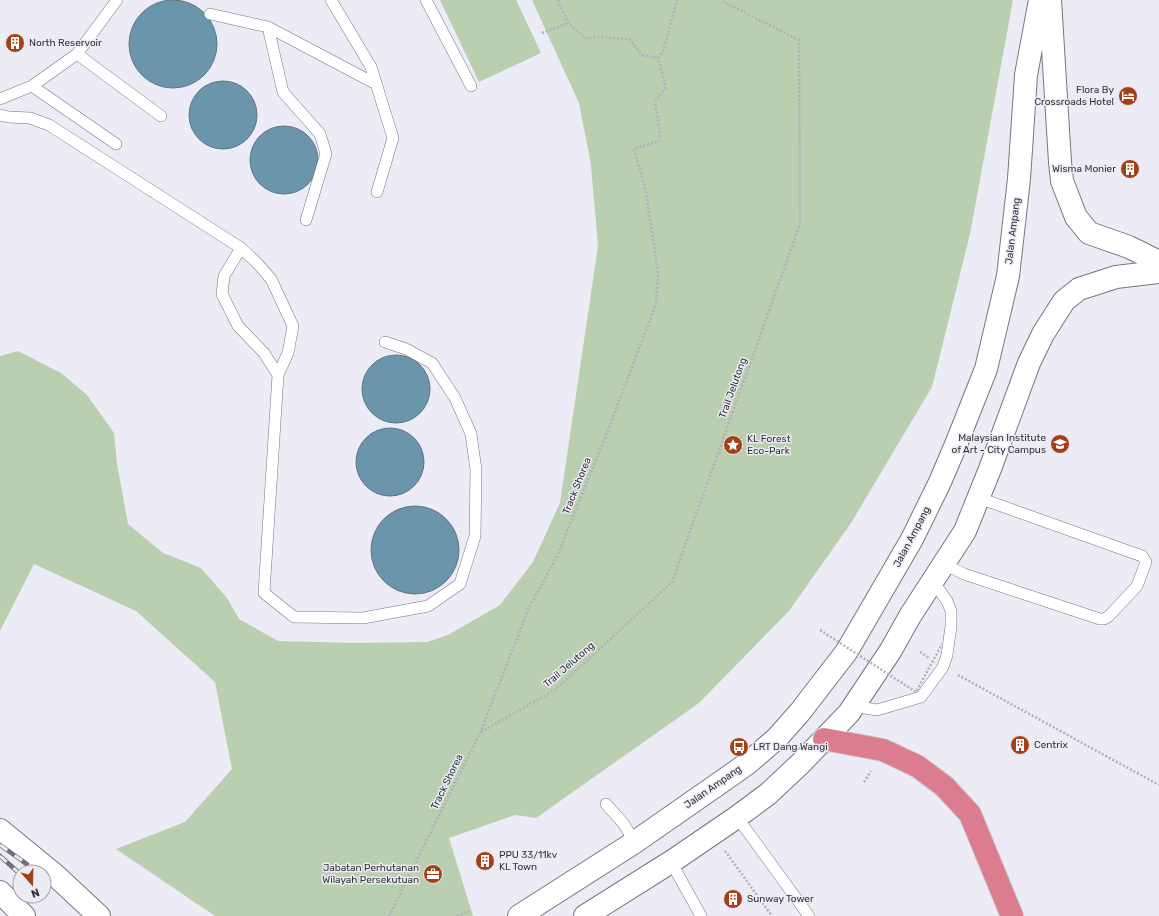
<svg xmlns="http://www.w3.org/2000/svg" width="1159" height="916" font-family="Rubik,sans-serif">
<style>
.green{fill:#b9cfaf}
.water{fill:#6b95ab;stroke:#5a7788}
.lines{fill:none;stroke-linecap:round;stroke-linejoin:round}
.lane-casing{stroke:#777680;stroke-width:12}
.secondary-casing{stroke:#777680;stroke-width:24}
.highway-casing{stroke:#cacacb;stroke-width:24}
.path{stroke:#b2b0b9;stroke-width:2.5;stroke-dasharray:2 2;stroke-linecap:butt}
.lane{stroke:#fff;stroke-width:11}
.secondary{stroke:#fff;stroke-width:22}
.highway{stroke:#dc7d8f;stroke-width:22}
.rail-casing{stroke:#706f76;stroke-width:4.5}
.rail{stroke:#edebf6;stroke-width:3;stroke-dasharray:9;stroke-linecap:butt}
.path-bridge{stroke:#b2b0b9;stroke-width:2.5;stroke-dasharray:2 2;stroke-linecap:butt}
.labels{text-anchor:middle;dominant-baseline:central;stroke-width:3;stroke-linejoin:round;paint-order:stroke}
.poi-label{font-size:10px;fill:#333237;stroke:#edebf6;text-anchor:start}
.street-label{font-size:10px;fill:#333237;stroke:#edebf6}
</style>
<rect width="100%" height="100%" fill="#edebf6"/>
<path class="green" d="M 440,0 L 516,0 L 541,53 L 479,82 Z
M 532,0 L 1013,0 L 970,234 L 932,387 L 851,523 L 789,611 L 699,703 L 536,818 L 515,815 L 449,838 L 473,916 L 215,916 L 116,849 L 185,822 L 232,769 L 215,682 L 136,611 L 34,564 L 0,631 L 0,356 L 18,351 L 61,373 L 87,395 L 114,433 L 117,464 L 128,524 L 163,553 L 201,568 L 227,598 L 239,619 L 278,641 L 354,643 L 427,642 L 448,635 L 500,605 L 533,562 L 560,503 L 598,246 L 591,165 L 579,103 Z"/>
<path class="water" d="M129 44a44 44 0 1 1 88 0a44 44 0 1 1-88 0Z
M189 115a34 34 0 1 1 68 0a34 34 0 1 1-68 0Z
M250 160a34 34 0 1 1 68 0a34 34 0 1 1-68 0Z
M362 389a34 34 0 1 1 68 0a34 34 0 1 1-68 0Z
M356 462a34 34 0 1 1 68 0a34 34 0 1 1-68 0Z
M371 550a44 44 0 1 1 88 0a44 44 0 1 1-88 0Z"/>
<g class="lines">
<defs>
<path id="lane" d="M 331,0 L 371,67 L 393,138 L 377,192
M 426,0 L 471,86
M 210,14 L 268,27 L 376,84
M 268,27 L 283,92 L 320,134 L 326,154 L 306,220
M 77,54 L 161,116
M 32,86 L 116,144
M 0,99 L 32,86 L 77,54 L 117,0
M 0,115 L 9,117 L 30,118 L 49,125 L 241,248 L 258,264 L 271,279 L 293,326 L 288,353 L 278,375 L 264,593 L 294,617 L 363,618 L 428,606 L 460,584 L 475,536 L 476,470 L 471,434 L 455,398 L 432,363 L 406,349 L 385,342
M 241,248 L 224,276 L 222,294 L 238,326 L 264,353 L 278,375
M 944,564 L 964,574 L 1100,619 L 1104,619 L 1109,616 L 1137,586 L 1146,562 L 1142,556 L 979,498
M 853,706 L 877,710 L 921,697 L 943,667 L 947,655 L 951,626 L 951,611 L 947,601 L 933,581
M 606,804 L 623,823 L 635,842
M 737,817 L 809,916
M 671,862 L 701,916"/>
<path id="secondary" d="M 1050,0 L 1060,162 L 1062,181 L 1076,217 L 1089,233 L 1129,247 L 1159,262
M 0,830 L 55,875 L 99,916
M 0,892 L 24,916
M 519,916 L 635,842 L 734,773 L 748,763 L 777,738 L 800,712 L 847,651 L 912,539 L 940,482 L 957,442 L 986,369 L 1008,276 L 1019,179 L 1026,75 L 1040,0
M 585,916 L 674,860 L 737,817 L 768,794 L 800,764 L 849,713 L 891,650 L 910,616 L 965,531 L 990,469 L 1029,363 L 1043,334 L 1064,301 L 1079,289 L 1116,277 L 1159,272"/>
<path id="highway" d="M 824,739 L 883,750 L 917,766 L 944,786 L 970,814 L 1012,916"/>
</defs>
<use href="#lane" class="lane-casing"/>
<use href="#secondary" class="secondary-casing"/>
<use href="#highway" class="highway-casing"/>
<path class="path" d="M 558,0 L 568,23 L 586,38 L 600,37 L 629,39 L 642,55 L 658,58
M 542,33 L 568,23
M 658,58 L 663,52 L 677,0
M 920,652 L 929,658
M 958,675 L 1159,785
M 481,732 L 555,690 L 672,582 L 800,224 L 799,40 L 720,0
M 864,782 L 871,771
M 725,851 L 772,916
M 389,916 L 480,733 L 529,608 L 557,556 L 605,438 L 656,304 L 658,276 L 654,244 L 645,187 L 634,149 L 659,141 L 660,133 L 655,102 L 666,87 L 658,58
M 457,916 L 469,911"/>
<use href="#lane" class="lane"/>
<use href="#secondary" class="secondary"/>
<use href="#highway" class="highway"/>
<defs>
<path id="rail" d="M 0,845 L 27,864
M 0,856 L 19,873"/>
</defs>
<use href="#rail" class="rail-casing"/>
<use href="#rail" class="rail"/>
<path class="path-bridge" d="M 820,630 L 916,692 L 942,644"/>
</g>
<defs>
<symbol id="building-disc" viewBox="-11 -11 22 22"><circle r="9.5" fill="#a53f15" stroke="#edebf6"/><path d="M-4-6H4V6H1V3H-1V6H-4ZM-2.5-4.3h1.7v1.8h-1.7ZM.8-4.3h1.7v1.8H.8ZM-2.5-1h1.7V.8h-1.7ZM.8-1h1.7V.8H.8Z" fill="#fff"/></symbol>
<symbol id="hotel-disc" viewBox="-11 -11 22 22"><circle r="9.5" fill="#a53f15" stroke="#edebf6"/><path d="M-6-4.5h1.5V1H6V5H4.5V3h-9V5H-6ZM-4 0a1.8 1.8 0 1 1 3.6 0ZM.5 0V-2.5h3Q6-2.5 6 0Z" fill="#fff"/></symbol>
<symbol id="school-disc" viewBox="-11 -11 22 22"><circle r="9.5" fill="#a53f15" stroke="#edebf6"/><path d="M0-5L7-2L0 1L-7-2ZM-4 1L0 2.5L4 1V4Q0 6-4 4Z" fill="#fff"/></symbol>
<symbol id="sight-disc" viewBox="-11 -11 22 22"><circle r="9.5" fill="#a53f15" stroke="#edebf6"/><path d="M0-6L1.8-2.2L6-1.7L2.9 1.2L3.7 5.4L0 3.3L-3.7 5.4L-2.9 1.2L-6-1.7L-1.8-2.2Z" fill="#fff"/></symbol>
<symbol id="bus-disc" viewBox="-11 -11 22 22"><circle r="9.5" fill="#a53f15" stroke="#edebf6"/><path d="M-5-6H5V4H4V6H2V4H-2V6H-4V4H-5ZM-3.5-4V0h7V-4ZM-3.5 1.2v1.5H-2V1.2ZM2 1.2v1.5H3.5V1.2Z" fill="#fff"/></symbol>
<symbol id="office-disc" viewBox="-11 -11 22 22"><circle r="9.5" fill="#a53f15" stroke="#edebf6"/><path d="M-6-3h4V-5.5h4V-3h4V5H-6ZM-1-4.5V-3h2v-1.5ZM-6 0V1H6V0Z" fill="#fff"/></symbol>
</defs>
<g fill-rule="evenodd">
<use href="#building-disc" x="4" y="32" width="22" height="22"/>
<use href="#hotel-disc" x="1117" y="85" width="22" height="22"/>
<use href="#building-disc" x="1119" y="158" width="22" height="22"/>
<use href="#school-disc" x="1049" y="433" width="22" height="22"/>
<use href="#sight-disc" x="722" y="434" width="22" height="22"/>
<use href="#building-disc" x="1009" y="734" width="22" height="22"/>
<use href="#bus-disc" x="728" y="736" width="22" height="22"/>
<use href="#building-disc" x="474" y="850" width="22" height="22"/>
<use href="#office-disc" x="422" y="863" width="22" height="22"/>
<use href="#building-disc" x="722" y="888" width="22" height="22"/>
</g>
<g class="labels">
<g class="poi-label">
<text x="29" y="43">North Reservoir</text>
<text x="1114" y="90" text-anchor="end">Flora By<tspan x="1114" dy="12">Crossroads Hotel</tspan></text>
<text x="1116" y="169" text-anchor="end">Wisma Monier</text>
<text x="1046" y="438" text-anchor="end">Malaysian Institute<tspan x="1046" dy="12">of Art - City Campus</tspan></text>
<text x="747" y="439">KL Forest<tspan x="747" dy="12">Eco-Park</tspan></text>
<text x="1034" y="745">Centrix</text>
<text x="753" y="747">LRT Dang Wangi</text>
<text x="499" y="855">PPU 33/11kv<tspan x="499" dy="12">KL Town</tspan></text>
<text x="419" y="868" text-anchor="end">Jabatan Perhutanan<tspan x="419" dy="12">Wilayah Persekutuan</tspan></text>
<text x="747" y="899">Sunway Tower</text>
</g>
<g class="street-label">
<text transform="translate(1013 231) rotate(-83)">Jalan Ampang</text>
<text transform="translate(733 388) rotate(-70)">Trail Jelutong</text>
<text transform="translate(577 486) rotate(-68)">Track Shorea</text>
<text transform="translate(912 537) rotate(-62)">Jalan Ampang</text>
<text transform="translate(569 665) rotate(-41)">Trail Jelutong</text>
<text transform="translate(447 782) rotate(-64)">Track Shorea</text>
<text transform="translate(713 787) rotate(-35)">Jalan Ampang</text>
</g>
</g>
<g transform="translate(32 884) rotate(160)"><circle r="19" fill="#edebf6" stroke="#a3a1aa"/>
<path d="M0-3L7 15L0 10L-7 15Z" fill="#a53f15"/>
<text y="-6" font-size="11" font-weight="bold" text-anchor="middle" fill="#333237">N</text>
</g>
</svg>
